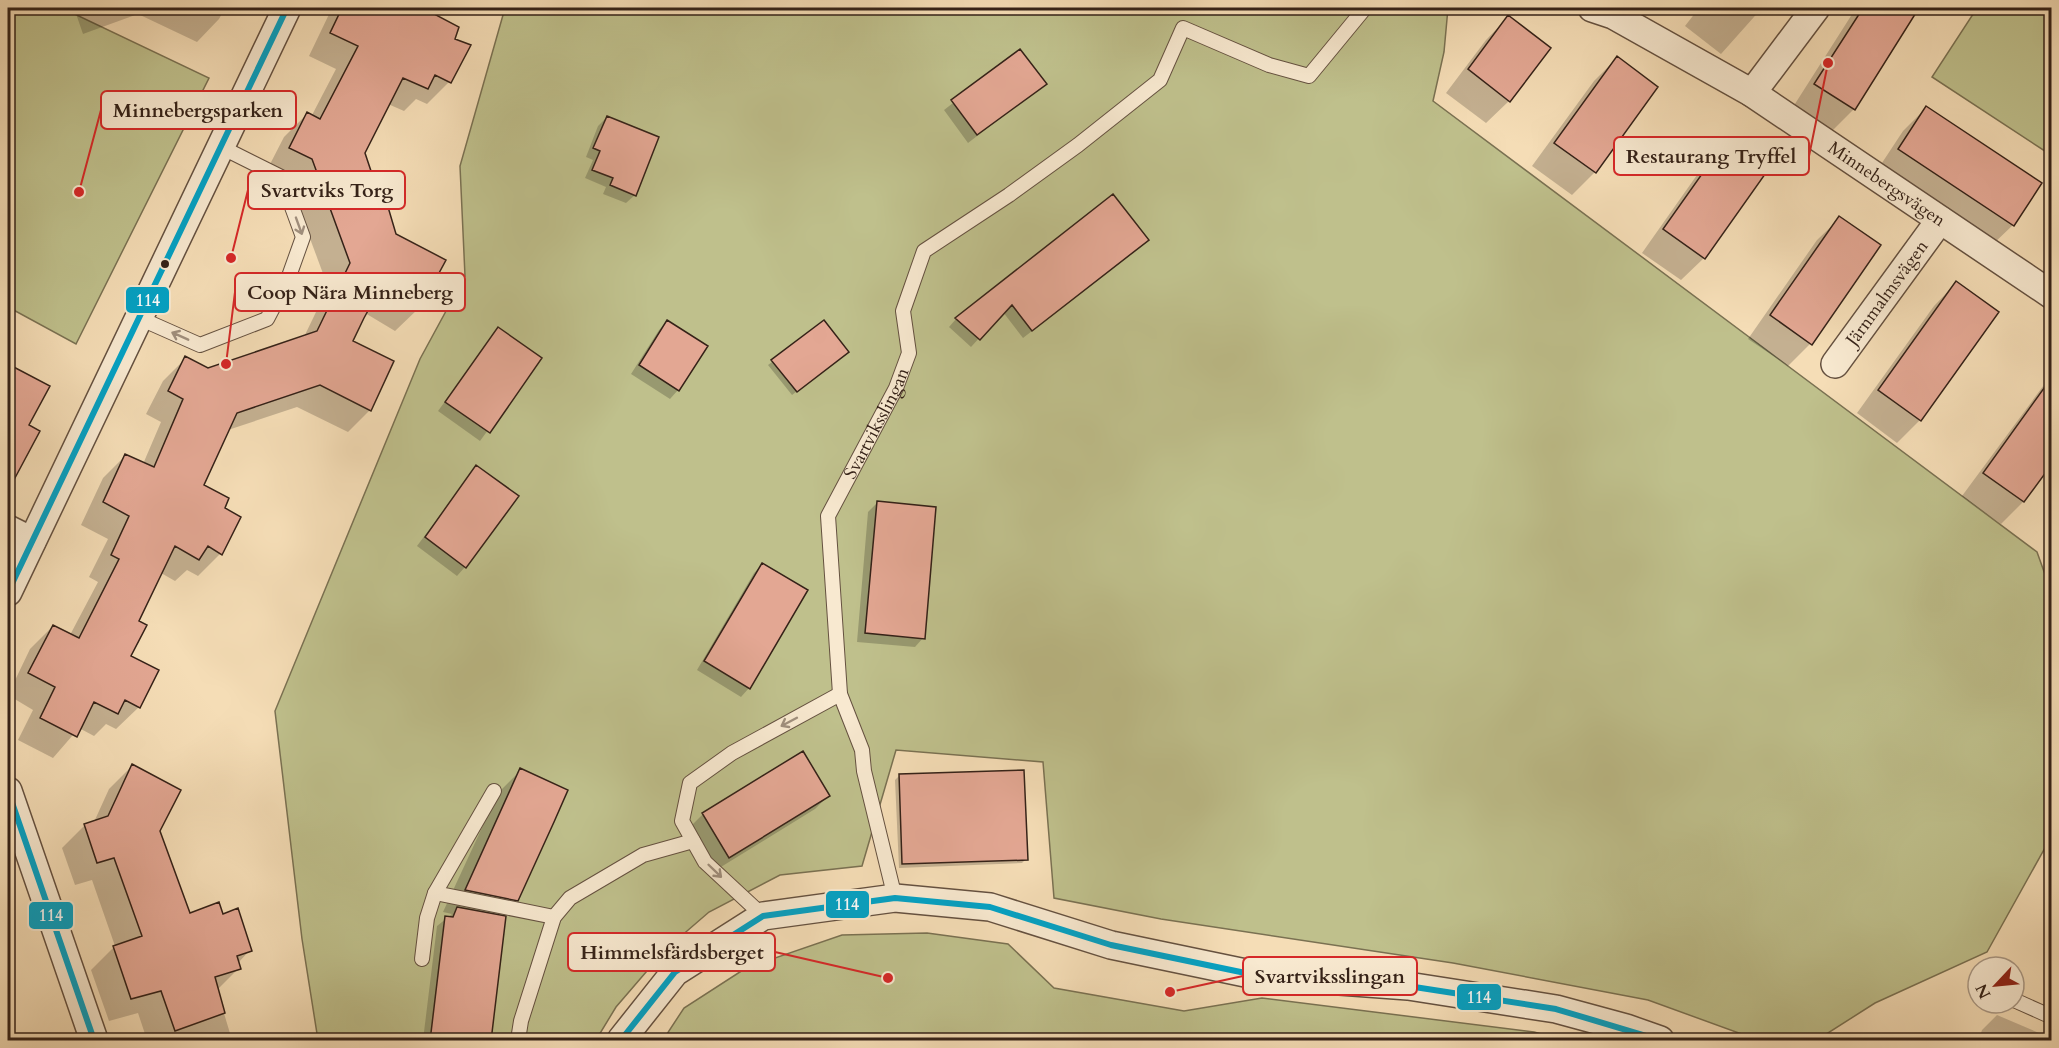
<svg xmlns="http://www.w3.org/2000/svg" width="2059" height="1048" font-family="Cardo,serif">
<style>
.green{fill:#bfc08c;stroke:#7a7152;stroke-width:1.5}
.shadow{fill:#0003}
.building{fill:#e3a793;stroke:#352218;stroke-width:1.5}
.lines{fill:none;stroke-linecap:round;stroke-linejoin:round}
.lane-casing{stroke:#655140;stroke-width:16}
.street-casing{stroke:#655140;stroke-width:30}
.lane{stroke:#f8e9d0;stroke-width:14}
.street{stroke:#f8e9d0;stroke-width:27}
.bus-1-casing{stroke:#f8e9d0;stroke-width:10}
.bus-1{stroke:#03a2c5;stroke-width:6}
.oneway{stroke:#a08f7d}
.bus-dot{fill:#352218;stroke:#f8e9d0;stroke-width:2}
.labels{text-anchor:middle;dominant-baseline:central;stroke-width:4.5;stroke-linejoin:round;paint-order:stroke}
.street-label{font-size:18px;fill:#352218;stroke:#f8e9d0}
.leader{fill:none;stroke:#d62828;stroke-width:2}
.callout-dot{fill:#d62828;stroke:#f8e9d0;stroke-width:2}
.callout{fill:#f8e9d0;stroke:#d62828;stroke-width:2}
.callout-label{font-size:20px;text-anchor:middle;font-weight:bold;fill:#352218}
.line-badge{stroke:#f8e9d0;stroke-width:2}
.badge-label{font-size:16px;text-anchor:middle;font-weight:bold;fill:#fff}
</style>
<rect width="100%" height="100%" fill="#f5ddb6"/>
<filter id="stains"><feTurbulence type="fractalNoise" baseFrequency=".00333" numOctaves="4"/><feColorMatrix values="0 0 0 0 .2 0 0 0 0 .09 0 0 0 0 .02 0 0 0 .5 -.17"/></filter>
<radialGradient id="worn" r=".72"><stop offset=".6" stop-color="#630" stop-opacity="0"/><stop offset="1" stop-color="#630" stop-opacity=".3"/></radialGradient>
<path class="green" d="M 8,8 L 62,8 L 209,78 L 76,344 L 8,307 Z
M 505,8 L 1448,8 L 1444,52 L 1433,101 L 2037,552 L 2052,594 L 2051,837 L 1987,952 L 1875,1003 L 1817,1040 L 1758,1040 L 1648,1000 L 1453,963 L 1161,919 L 1054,898 L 1043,762 L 896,750 L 862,866 L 780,875 L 709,912 L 665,950 L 616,1007 L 596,1040 L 318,1040 L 302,939 L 275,711 L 420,359 L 465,276 L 460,166 Z
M 1977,8 L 2051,8 L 2051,155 L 1932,77 Z
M 927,933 L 1008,944 L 1054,988 L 1184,1011 L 1262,998 L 1534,1032 L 1564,1040 L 663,1040 L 684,1008 L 746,968 L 842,935 Z"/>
<path class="shadow" d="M 74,8 L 225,8 L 219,19 L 197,42 L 138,14 L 83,34 Z
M 332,8 L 436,8 L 432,15 L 453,40 L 449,82 L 427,104 L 416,99 L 404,111 L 388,104 L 363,153 L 418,309 L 395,331 L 365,313 L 351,342 L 370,410 L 348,432 L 297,407 L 228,430 L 202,485 L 223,509 L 220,554 L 198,576 L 187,570 L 175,581 L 161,573 L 137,622 L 129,657 L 139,707 L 116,729 L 106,724 L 94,736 L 79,728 L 53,758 L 18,740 L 33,710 L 8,695 L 30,649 L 53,626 L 70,635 L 98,582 L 89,577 L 108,539 L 81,525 L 103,478 L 125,456 L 143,464 L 161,422 L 146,414 L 163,381 L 186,358 L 207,370 L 304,337 L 328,287 L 289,182 L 267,170 L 284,137 L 307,114 L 311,117 L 336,69 L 309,56 Z
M 1699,8 L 1762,8 L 1721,54 L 1685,26 Z
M 1856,8 L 1917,8 L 1854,109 L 1831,132 L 1793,107 Z
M 1508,17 L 1509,101 L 1486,123 L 1446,93 L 1486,40 Z
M 1020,51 L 1045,84 L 968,143 L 944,110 Z
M 1617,58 L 1656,87 L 1595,172 L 1572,195 L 1532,166 L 1594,81 Z
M 1926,108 L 2013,225 L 1990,247 L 1876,172 L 1903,131 Z
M 607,117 L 635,195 L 626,203 L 603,194 L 606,187 L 585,178 L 593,160 L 586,157 L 598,126 Z
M 1727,142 L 1704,258 L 1681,280 L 1642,253 L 1704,165 Z
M 1840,218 L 1810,344 L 1788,366 L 1748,339 L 1817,240 Z
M 1139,248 L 1023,338 L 1003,312 L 971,347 L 949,327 L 956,319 Z
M 1956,283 L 1997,312 L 1920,420 L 1897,443 L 1857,413 L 1934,306 Z
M 667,321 L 678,390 L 670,399 L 631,374 L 659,330 Z
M 498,329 L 540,359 L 480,441 L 438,411 Z
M 843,356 L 792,395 L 768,365 L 772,362 Z
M 8,365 L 48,386 L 27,425 L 13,479 L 8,484 Z
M 2052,374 L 2052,462 L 2023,502 L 2001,524 L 1962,496 Z
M 476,467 L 465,567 L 457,576 L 417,546 Z
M 877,503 L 923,638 L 915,647 L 857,642 L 868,512 Z
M 762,565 L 749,688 L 741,697 L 697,670 L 754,573 Z
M 132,766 L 189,914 L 222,916 L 250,950 L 238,963 L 239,968 L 217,990 L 232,1040 L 147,1040 L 138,1013 L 109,1021 L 91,970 L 115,946 L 92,880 L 75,885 L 62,848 L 85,825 L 94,822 L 109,789 Z
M 521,770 L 517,900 L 500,917 L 490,1040 L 423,1040 L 437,926 L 452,914 L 443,912 L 498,793 Z
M 899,776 L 1026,859 L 1022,863 L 899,868 L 895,780 Z
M 828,796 L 815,809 L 716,870 L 690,827 L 703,814 Z
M 2052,1008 L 2052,1040 L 1969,1040 L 1980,1036 L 1982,1030 L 1997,1015 L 2046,1036 L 2044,1027 Z"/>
<path class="building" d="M 342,8 L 437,8 L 434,14 L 459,27 L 455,39 L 471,45 L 451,83 L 435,75 L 428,89 L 403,78 L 365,153 L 378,192 L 383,190 L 396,234 L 446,260 L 419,310 L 381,287 L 364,318 L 353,341 L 394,361 L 371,411 L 320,385 L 237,413 L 204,485 L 229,498 L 225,508 L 241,517 L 222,555 L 208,546 L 199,560 L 175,546 L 139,621 L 147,625 L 131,656 L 159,670 L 140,708 L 125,700 L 118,714 L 94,702 L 77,737 L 40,718 L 55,687 L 28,673 L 53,625 L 79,638 L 119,559 L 111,555 L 129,516 L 103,502 L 125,454 L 154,467 L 183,399 L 168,391 L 185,356 L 208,368 L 317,331 L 350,263 L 312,159 L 289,148 L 307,112 L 320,119 L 358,46 L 330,33 Z
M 1863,8 L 1919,8 L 1855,110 L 1814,84 Z
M 1508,15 L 1551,48 L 1510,102 L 1468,69 Z
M 1020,49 L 1047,84 L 977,135 L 951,100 Z
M 1617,56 L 1658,87 L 1596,173 L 1554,143 Z
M 1926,106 L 2042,183 L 2014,226 L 1898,149 Z
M 607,116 L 659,137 L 636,196 L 610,185 L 613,178 L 592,170 L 600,151 L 593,148 Z
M 1726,140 L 1768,170 L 1705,259 L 1663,229 Z
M 1113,194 L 1149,240 L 1032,331 L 1012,305 L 980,340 L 955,318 Z
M 1839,216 L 1881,245 L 1812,345 L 1770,315 Z
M 1956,281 L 1999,312 L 1921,421 L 1878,390 Z
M 667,320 L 708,346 L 679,391 L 639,365 Z
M 824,320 L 849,352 L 797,392 L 771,360 Z
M 498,327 L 542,358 L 490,433 L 445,402 Z
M 8,364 L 50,386 L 29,425 L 40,431 L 8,491 Z
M 2052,377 L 2052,464 L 2024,502 L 1983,473 Z
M 476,465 L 519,496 L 466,568 L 425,537 Z
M 877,501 L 936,507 L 925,639 L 865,633 Z
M 762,563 L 808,590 L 750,689 L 704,661 Z
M 803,751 L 830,796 L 729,858 L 702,813 Z
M 132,764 L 181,790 L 160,831 L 190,913 L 219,902 L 223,914 L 238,908 L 252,951 L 237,956 L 241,969 L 215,977 L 225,1013 L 175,1031 L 161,991 L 131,999 L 113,946 L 142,936 L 114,858 L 97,863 L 84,824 L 108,816 Z
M 520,768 L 568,790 L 554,822 L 518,901 L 465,890 Z
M 1024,770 L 1028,860 L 902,864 L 899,774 Z
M 457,907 L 506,916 L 491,1041 L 430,1041 L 445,916 L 453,917 Z"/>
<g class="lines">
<defs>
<g id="lane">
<path d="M 139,318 L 200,345 L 267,319 L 288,279 L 303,237 L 281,177 L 219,146"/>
<path d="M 435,893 L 554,917"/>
<path id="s1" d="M 895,898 L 864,771 L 862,750 L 840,694 L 828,516 L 896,388 L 909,353 L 903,311 L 924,251 L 1009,195 L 1078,145 L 1160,80 L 1183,28 L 1269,65 L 1309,76 L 1365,8"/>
<path d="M 763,916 L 705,862 L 682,821 L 690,783 L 732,753 L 840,694"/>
<path d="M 422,959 L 427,918 L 435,893 L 494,791"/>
<path d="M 2014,1000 L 2052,1017"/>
<path d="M 518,1040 L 521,1021 L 554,917 L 570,898 L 643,855 L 693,841"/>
</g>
<g id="street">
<path id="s2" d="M 1592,8 L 1613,15 L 1752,93 L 2052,295"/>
<path d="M 1752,93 L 1816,8"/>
<path id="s3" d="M 1835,364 L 1940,220"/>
<path d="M 8,529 L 32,541"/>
<path d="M 8,592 L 287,8"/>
<path d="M 8,791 L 94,1040"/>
<path d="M 621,1040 L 675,972 L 763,916 L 895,898 L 990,907 L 1111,945 L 1255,975 L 1408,986 L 1556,1009 L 1626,1028 L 1660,1040"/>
</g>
</defs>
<use href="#lane" class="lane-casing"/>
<use href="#street" class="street-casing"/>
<use href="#lane" class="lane"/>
<use href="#street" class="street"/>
<defs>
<path id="bus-1" d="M 8,592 L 287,8
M 8,791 L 94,1040
M 621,1040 L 675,972 L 763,916 L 895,898 L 990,907 L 1111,945 L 1255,975 L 1408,986 L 1556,1009 L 1660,1040"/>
</defs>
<use href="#bus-1" class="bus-1-casing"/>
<use href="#bus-1" class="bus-1"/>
</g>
<defs><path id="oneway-shaft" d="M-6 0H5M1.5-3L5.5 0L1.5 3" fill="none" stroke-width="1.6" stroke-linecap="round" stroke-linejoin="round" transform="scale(1.5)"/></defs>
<g class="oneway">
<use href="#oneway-shaft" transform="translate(299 226) rotate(70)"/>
<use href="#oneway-shaft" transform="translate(180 336) rotate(-156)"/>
<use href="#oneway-shaft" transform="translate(789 722) rotate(152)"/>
<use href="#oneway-shaft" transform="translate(715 871) rotate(44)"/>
</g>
<circle class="bus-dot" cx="165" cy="264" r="5"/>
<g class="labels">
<g class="street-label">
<text stroke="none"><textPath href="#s2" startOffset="344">Minnebergsvägen</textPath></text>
<text stroke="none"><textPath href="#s3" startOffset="88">Järnmalmsvägen</textPath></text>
<text stroke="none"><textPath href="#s1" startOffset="495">Svartviksslingan</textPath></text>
</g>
</g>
<path class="leader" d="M79 192L101 110M1828 63L1809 156M231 258L248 190M226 364L235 292M888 978L775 952M1170 992L1243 976"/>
<g class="callout-dot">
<circle cx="79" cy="192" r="6"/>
<circle cx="1828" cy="63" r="6"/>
<circle cx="231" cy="258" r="6"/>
<circle cx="226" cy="364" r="6"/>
<circle cx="888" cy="978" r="6"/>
<circle cx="1170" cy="992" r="6"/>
</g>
<g class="callout">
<rect x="101" y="91" width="195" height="38" rx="6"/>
<rect x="1614" y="137" width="195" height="38" rx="6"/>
<rect x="248" y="171" width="157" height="38" rx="6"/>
<rect x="235" y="273" width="230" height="38" rx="6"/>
<rect x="568" y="933" width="207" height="38" rx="6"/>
<rect x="1243" y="957" width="174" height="38" rx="6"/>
</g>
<g class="callout-label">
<text x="198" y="117">Minnebergsparken</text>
<text x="1711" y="163">Restaurang Tryffel</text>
<text x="327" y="197">Svartviks Torg</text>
<text x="350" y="299">Coop Nära Minneberg</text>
<text x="672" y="959">Himmelsfärdsberget</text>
<text x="1330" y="983">Svartviksslingan</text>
</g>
<g class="line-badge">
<rect x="125" y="286" width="45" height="28" rx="6" fill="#03a2c5"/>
<rect x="825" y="890" width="45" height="29" rx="6" fill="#03a2c5"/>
<rect x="28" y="901" width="46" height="29" rx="6" fill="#03a2c5"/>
<rect x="1456" y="983" width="46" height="28" rx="6" fill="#03a2c5"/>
</g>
<g class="badge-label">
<text x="148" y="306">114</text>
<text x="847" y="910">114</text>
<text x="51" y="921">114</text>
<text x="1479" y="1003">114</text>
</g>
<rect width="2059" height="1048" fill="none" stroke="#f5ddb6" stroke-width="30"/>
<rect x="9" y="9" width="2041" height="1030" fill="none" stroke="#352218" stroke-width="3"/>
<rect x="15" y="15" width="2029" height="1018" fill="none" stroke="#352218" stroke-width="1.5"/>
<g transform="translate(1996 985) rotate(244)"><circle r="28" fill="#f8e9d0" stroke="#aa9986" stroke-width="1.5"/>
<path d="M0-4.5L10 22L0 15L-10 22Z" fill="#8f2418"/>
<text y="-9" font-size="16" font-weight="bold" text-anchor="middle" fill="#352218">N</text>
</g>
<rect width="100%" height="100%" filter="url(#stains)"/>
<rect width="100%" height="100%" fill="url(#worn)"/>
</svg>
